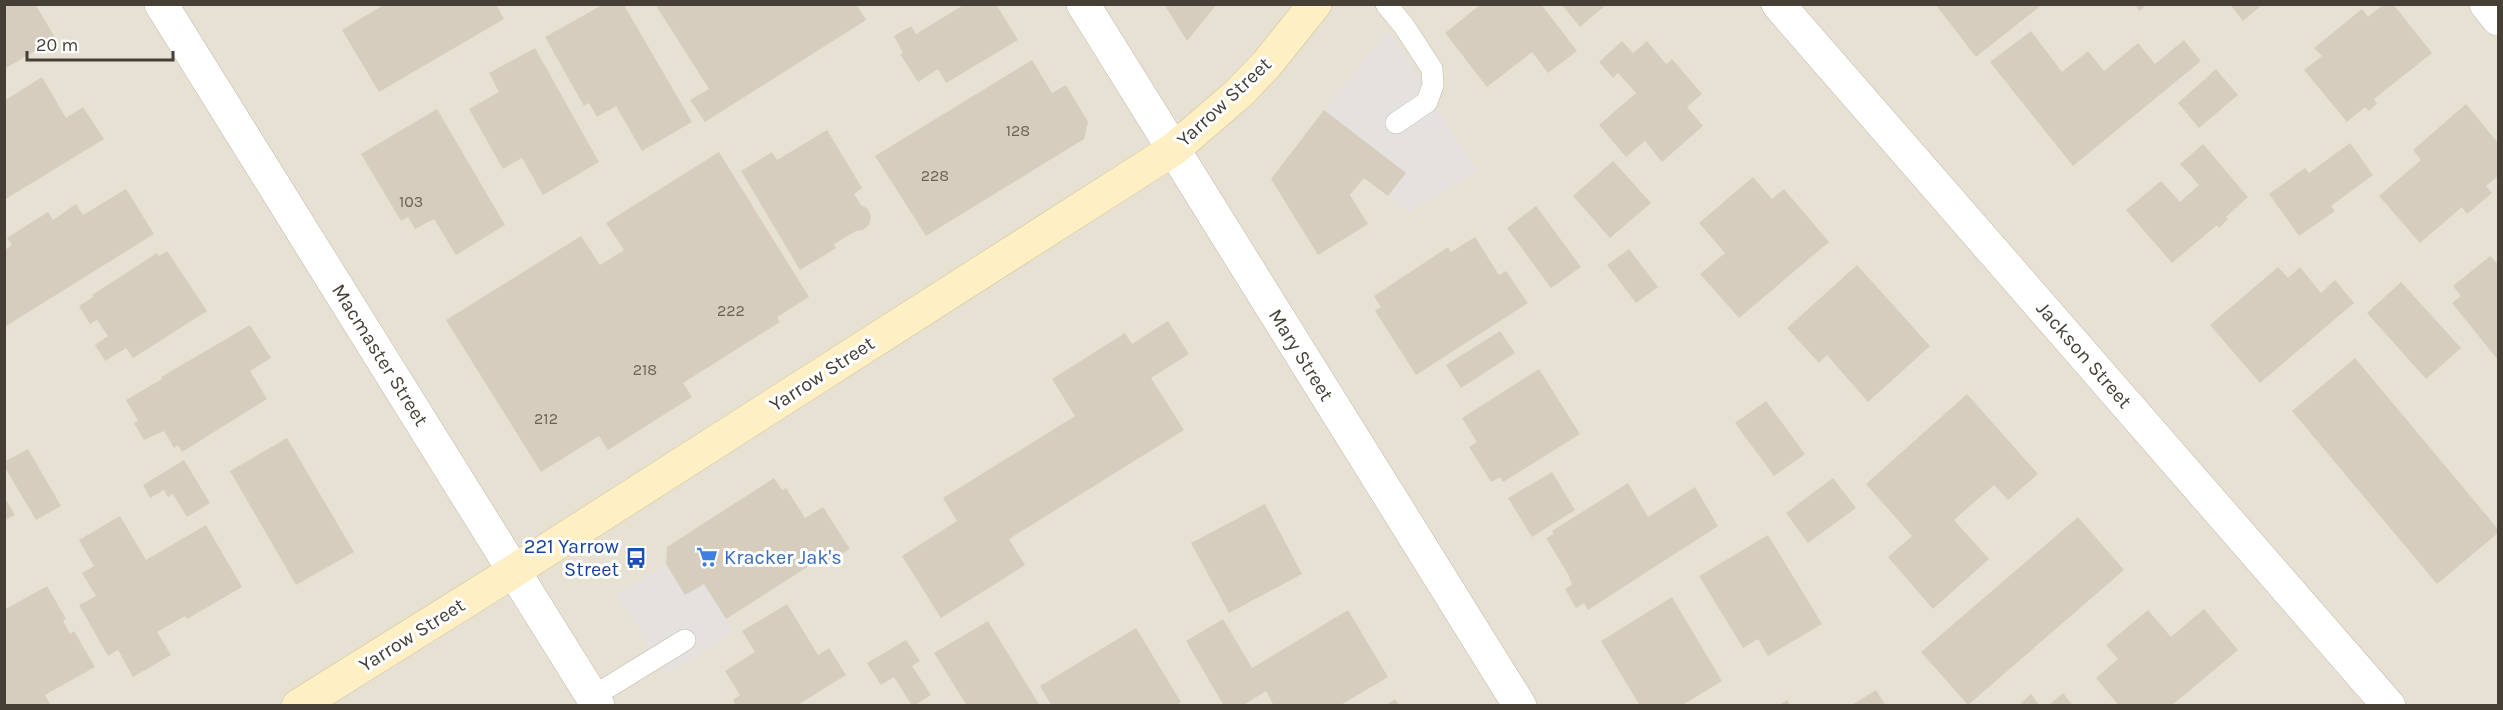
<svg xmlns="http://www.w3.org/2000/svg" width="2503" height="710" font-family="Karla,sans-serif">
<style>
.residential{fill:#e7e1d4}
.parking{fill:#e4e1de}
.building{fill:#d7cdbe}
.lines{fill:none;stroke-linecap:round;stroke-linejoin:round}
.lane-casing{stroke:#c1b9ab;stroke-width:22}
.street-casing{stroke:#c1b9ab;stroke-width:34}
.secondary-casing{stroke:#d3c396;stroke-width:34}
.lane{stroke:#fff;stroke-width:21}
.street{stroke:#fff;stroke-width:33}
.secondary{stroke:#fef0c4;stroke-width:33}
.labels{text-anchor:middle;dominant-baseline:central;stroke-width:6;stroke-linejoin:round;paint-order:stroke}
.number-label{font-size:16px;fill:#6a6257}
.street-label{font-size:20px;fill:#453f35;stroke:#fff}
.transit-label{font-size:20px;fill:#164399;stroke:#fff;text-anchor:end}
.shop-label{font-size:20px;fill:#366cbe;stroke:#fff;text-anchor:start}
</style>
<rect width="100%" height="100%" fill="#f3efe6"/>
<path class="residential" d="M 4,5 L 2498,5 L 2498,705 L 5,705 Z"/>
<path class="parking" d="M 1389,30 L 1477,171 L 1406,214 L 1390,194 L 1405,173 L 1324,110 Z
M 666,564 L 685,595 L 704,584 L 734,632 L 666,675 L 617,595 Z"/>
<path class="building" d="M 4,4 L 35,4 L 56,39 L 4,69 Z
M 385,4 L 496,4 L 504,19 L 379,92 L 342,30 Z
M 655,4 L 856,4 L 866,20 L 705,122 L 690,100 L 709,89 Z
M 965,4 L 996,4 L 1018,40 L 946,83 L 938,69 L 918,82 L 900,54 L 903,53 L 894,36 L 911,26 L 916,34 Z
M 1164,4 L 1217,4 L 1187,41 Z
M 1481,4 L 1541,4 L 1577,51 L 1548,73 L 1532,52 L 1487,87 L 1445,33 Z
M 1561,4 L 1607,4 L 1580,27 Z
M 1935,4 L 2043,4 L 1976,57 Z
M 2135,4 L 2148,4 L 2139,11 Z
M 2230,4 L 2263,4 L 2243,21 Z
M 2384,4 L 2393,4 L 2432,53 L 2374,99 L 2377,104 L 2369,111 L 2365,107 L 2347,122 L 2304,70 L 2322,56 L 2314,48 L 2362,9 L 2368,17 Z
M 602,5 L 624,5 L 692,122 L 642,151 L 616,106 L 597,117 L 589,103 L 584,106 L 545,37 Z
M 2031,31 L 2062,72 L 2088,51 L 2104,71 L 2138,43 L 2155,64 L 2184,40 L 2201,61 L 2073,166 L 1990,62 Z
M 1622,41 L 1633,53 L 1647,41 L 1666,64 L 1672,59 L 1702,94 L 1687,107 L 1703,126 L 1662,162 L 1645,141 L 1626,157 L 1599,125 L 1636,93 L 1618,73 L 1613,78 L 1599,62 Z
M 535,48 L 599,162 L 543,195 L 522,158 L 503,169 L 469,109 L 499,92 L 489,73 Z
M 1032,60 L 1052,93 L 1066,85 L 1088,122 L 1084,139 L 926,236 L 875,156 Z
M 2216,69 L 2238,95 L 2199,128 L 2178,103 Z
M 42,77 L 66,118 L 83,107 L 104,139 L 4,200 L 4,101 Z
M 2466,104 L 2498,143 L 2498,176 L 2486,186 L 2492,193 L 2467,214 L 2462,207 L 2420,243 L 2379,196 L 2421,160 L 2413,150 Z
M 437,109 L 505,225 L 456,255 L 434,219 L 415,229 L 408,217 L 401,221 L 361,154 Z
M 1324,110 L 1406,173 L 1388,196 L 1364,178 L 1350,195 L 1368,224 L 1318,255 L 1271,179 Z
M 827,130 L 862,188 L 854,194 L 861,205 L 868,209 L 871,217 L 869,225 L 863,230 L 856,231 L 834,244 L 836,248 L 800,270 L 741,171 L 772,152 L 777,160 Z
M 2350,143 L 2373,175 L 2331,206 L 2335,211 L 2299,236 L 2269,194 L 2305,168 L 2309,173 Z
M 2203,144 L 2248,197 L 2226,217 L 2228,219 L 2219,228 L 2217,225 L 2172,263 L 2126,210 L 2161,181 L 2180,202 L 2199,185 L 2180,164 Z
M 719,152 L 809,297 L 777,317 L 780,322 L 683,383 L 692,397 L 608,450 L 599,436 L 541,472 L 446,320 L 581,236 L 600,265 L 624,250 L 606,223 Z
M 1613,161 L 1651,203 L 1610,238 L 1573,196 Z
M 1753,177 L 1772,199 L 1784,189 L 1829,242 L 1739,318 L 1700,274 L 1725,253 L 1699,223 Z
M 126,189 L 154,234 L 6,326 L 5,250 L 12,245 L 7,238 L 48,212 L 53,220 L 76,204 L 83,215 Z
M 1536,206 L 1581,267 L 1551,288 L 1507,228 Z
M 1475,237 L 1499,275 L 1506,271 L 1528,303 L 1416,375 L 1375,311 L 1381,307 L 1374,296 L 1448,247 L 1451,252 Z
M 1629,249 L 1658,287 L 1636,303 L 1607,265 Z
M 167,251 L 207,311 L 133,358 L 126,348 L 105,361 L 95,345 L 108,336 L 97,320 L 90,324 L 79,306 L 93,297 L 92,295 L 157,253 L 159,256 Z
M 2490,256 L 2498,264 L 2498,360 L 2452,303 L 2461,296 L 2453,286 Z
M 1857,265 L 1930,346 L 1868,402 L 1827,355 L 1819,363 L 1787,328 Z
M 2278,267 L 2288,278 L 2300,267 L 2321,293 L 2335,280 L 2354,303 L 2260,383 L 2210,325 Z
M 2401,282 L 2461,348 L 2426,379 L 2367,313 Z
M 1168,321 L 1189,354 L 1151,378 L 1184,430 L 1009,539 L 1025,565 L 941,618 L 902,556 L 957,521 L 943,498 L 1075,416 L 1052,379 L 1125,333 L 1132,344 Z
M 250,325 L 271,358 L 250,371 L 267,399 L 182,452 L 178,445 L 174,448 L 164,431 L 144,440 L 134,423 L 138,421 L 126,400 L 162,379 L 161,377 Z
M 1500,331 L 1515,353 L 1461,388 L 1446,365 Z
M 2355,358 L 2498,529 L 2498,533 L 2437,584 L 2292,411 Z
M 1539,369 L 1580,434 L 1503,482 L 1500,477 L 1491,482 L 1469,447 L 1477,442 L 1462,418 Z
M 1967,394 L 2038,474 L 2008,500 L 1994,485 L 1954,520 L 1989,559 L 1933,609 L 1888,557 L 1912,536 L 1866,484 Z
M 1766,401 L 1805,454 L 1774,476 L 1735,423 Z
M 287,438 L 354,552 L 296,585 L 230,471 Z
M 28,449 L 61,506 L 36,520 L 4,466 L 4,462 Z
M 184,460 L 210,503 L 187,517 L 173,494 L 168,497 L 164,490 L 150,498 L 143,485 Z
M 1552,472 L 1575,510 L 1532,537 L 1508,498 Z
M 774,478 L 782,490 L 786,488 L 805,518 L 823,507 L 850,549 L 827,563 L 823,557 L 726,619 L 704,584 L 685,595 L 666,564 L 667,547 Z
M 1833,478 L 1856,508 L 1808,543 L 1786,513 Z
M 1628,483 L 1648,517 L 1695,487 L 1718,526 L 1588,610 L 1584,603 L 1576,608 L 1565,589 L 1572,585 L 1569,576 L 1546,538 L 1554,534 L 1552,531 Z
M 4,496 L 15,515 L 4,521 Z
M 1265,504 L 1302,574 L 1229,613 L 1191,543 Z
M 120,516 L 146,560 L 206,525 L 242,587 L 187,619 L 185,616 L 157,632 L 171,655 L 133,677 L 118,650 L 108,656 L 79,605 L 96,596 L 82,573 L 94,566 L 79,540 Z
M 2078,517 L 2124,570 L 1968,705 L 1921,652 Z
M 1768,535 L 1822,624 L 1768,656 L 1758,639 L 1743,648 L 1699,576 Z
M 47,586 L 66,619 L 63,621 L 70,634 L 74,631 L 95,667 L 45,695 L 51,706 L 4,706 L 4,610 Z
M 1672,597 L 1722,681 L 1681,706 L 1640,706 L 1601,641 Z
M 787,604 L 818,655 L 829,648 L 846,675 L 796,706 L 736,706 L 733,700 L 740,695 L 725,671 L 755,652 L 742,631 Z
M 2204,609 L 2238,650 L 2171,706 L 2119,706 L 2096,678 L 2118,659 L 2106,645 L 2148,610 L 2171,637 Z
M 1348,610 L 1388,677 L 1339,706 L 1274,706 L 1266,691 L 1242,706 L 1224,706 L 1186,641 L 1223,619 L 1252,668 Z
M 988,621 L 1040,706 L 967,706 L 934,653 Z
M 1136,628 L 1181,702 L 1175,706 L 1052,706 L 1040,686 Z
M 906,640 L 920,661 L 912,666 L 931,695 L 914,706 L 912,706 L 894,677 L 881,685 L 867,663 Z
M 1876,690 L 1886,706 L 1850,706 Z
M 2063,693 L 2073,706 L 2048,706 Z
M 2031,694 L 2040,706 L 2018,706 Z
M 1395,699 L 1400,706 L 1385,706 Z
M 1787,700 L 1791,706 L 1777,706 Z"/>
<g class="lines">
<defs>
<path id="lane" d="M 1386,4 L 1404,26 L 1432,69 L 1433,85 L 1427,102 L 1396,123
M 592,697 L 685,640"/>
<path id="street" d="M 161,4 L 598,706
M 1083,4 L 1520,706
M 1778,4 L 2389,706
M 2486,4 L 2498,19"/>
<path id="secondary" d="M 298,706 L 514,571 L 1174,149 L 1239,93 L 1266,65 L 1315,4"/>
</defs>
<use href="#lane" class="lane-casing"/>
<use href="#street" class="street-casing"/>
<use href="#secondary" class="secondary-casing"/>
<use href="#lane" class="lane"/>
<use href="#street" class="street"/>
<use href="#secondary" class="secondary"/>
</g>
<defs>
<symbol id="supermarket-bare" viewBox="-9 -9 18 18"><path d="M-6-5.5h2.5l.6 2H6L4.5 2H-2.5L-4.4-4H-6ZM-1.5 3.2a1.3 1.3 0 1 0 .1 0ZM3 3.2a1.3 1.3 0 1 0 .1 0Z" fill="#3f7fe0" stroke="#fff" stroke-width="2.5" paint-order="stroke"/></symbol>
<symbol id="bus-bare" viewBox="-9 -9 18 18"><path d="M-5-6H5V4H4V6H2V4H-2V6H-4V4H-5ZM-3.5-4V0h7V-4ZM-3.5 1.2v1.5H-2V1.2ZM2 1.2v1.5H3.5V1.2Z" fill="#1a4fb4" stroke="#fff" stroke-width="2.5" paint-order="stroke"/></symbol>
</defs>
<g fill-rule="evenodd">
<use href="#supermarket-bare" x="692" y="542" width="30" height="30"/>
<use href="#bus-bare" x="621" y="543" width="30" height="30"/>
</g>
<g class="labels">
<g class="number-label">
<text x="1018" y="130">128</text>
<text x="935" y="175">228</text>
<text x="411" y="201">103</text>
<text x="731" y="310">222</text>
<text x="645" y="369">218</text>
<text x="546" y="418">212</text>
</g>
<g class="street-label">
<text transform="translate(1224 102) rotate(-43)">Yarrow Street</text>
<text transform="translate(380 355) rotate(58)">Macmaster Street</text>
<text transform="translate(1301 355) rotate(58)">Mary Street</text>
<text transform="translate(2084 355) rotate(49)">Jackson Street</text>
<text transform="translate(822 374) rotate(-33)">Yarrow Street</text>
<text transform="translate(412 635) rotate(-32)">Yarrow Street</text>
</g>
<g class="transit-label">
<text x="619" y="546">221 Yarrow<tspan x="619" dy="23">Street</tspan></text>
</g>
<g class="shop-label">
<text x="724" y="557">Kracker Jak's</text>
</g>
</g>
<rect width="2503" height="710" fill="none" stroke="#453f35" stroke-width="12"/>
<path d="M27 51v9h146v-9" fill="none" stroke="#453f35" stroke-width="3"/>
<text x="36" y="51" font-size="18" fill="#453f35" stroke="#ffffff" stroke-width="4.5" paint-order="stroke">20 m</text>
</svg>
